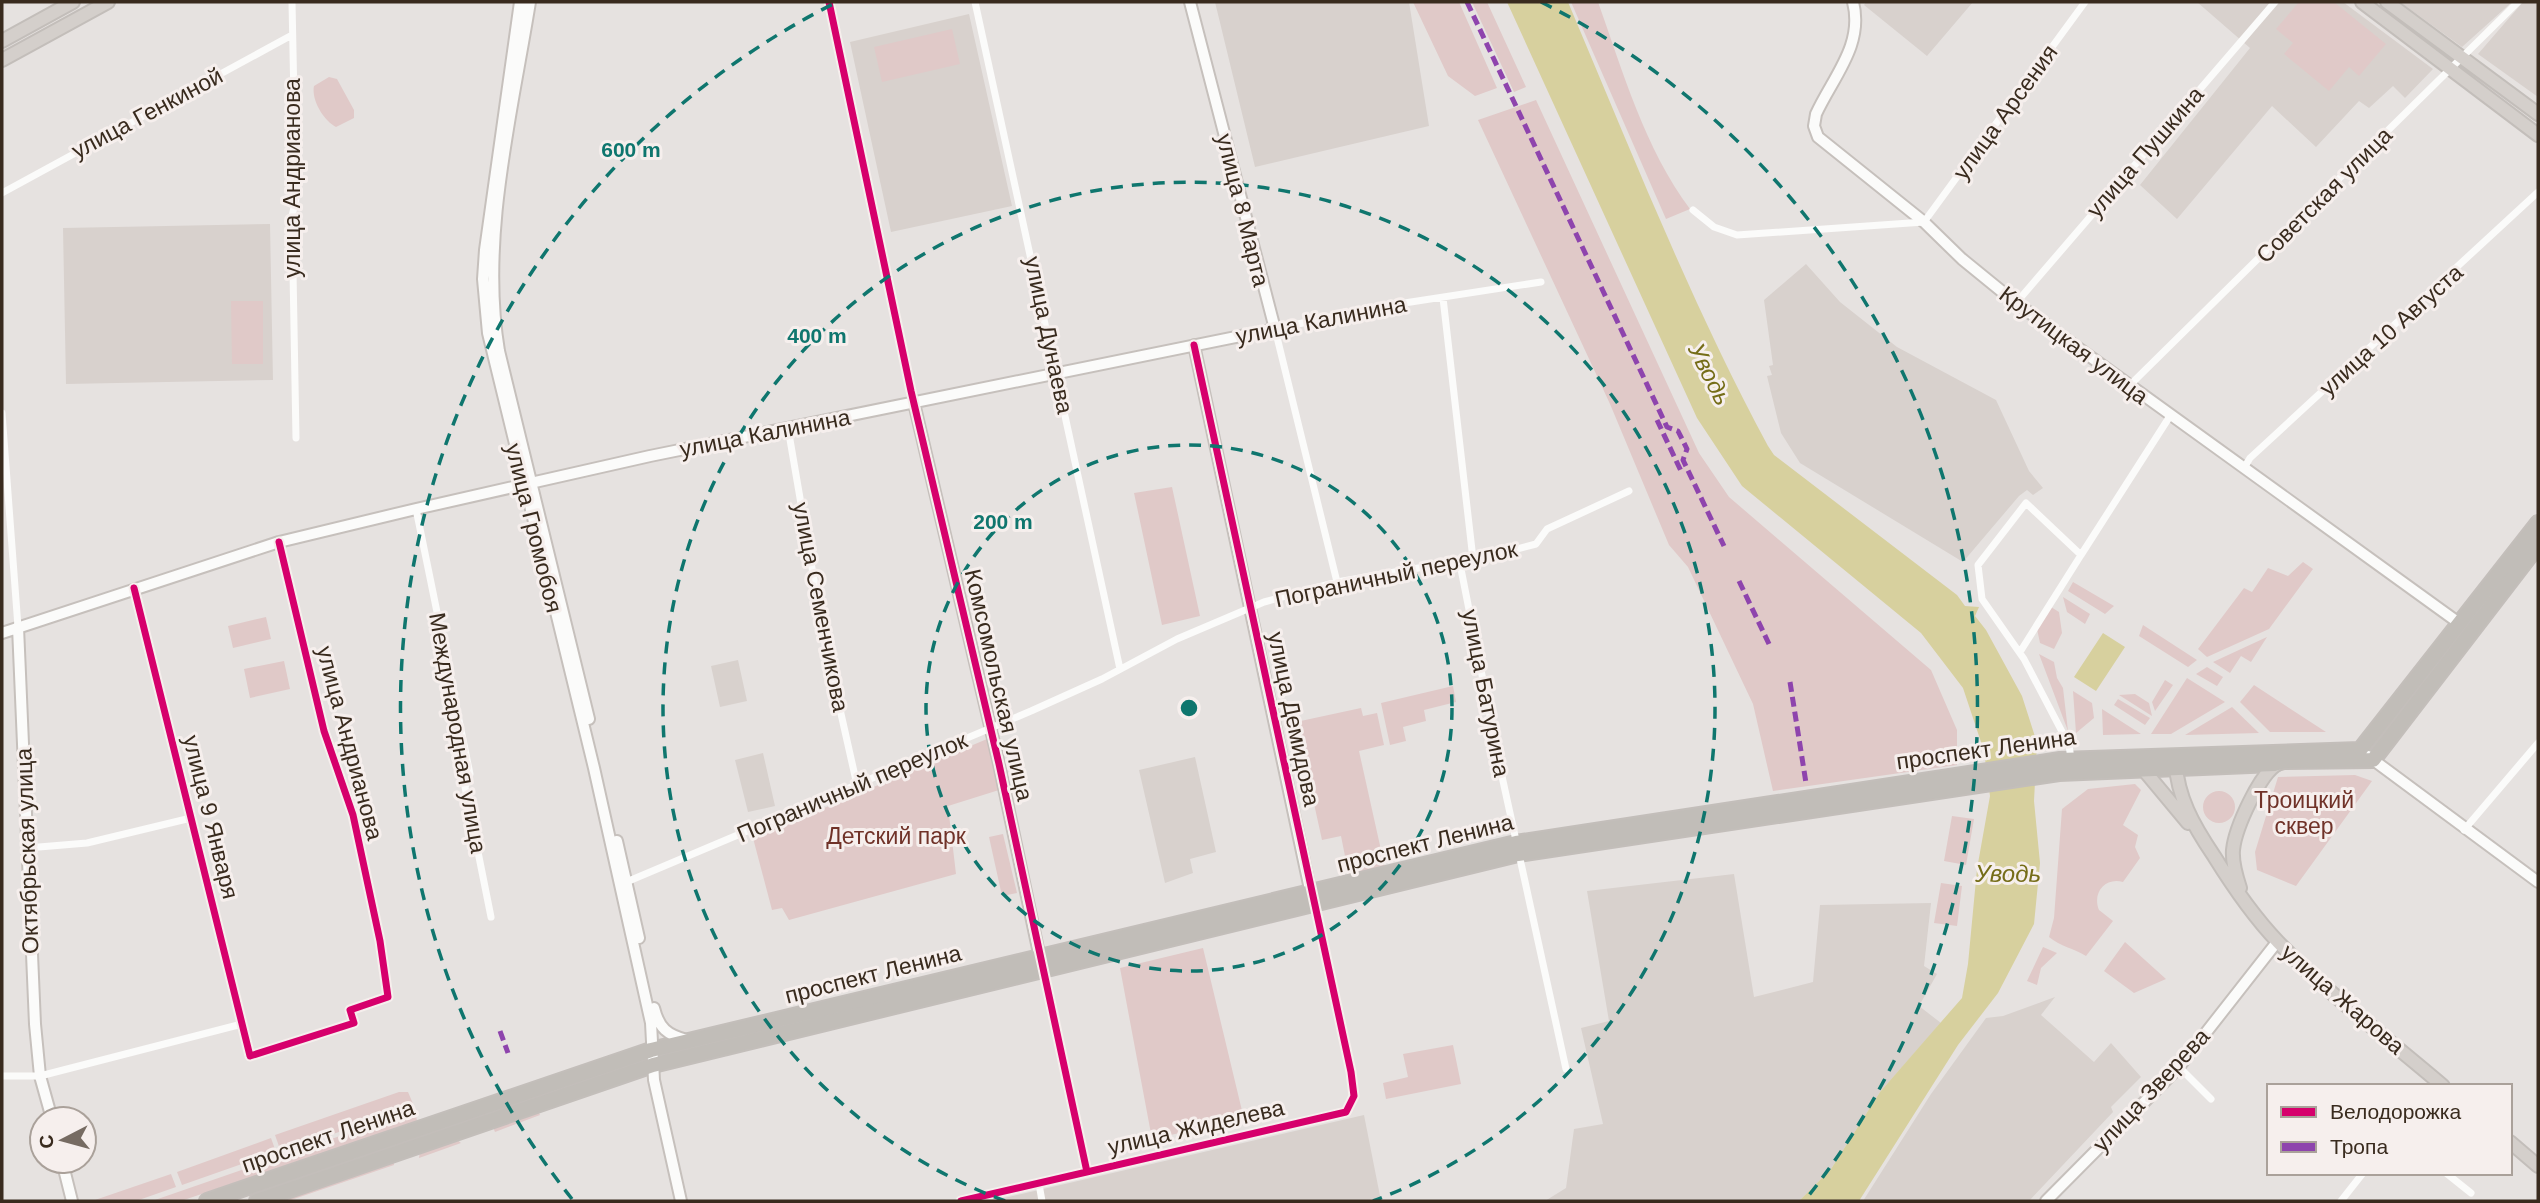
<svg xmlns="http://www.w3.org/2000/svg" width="2540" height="1203" font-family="Arial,sans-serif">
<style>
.built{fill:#d8d1cd}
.green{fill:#e0c9c8}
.water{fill:#d7d09e}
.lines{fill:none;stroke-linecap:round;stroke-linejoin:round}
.secondary-casing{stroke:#c6c0bc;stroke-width:14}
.primary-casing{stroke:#c3beba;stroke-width:16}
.highway-casing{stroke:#c3beba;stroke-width:18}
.street{stroke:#fbfbfa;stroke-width:7}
.secondary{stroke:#fbfbfa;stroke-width:10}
.primary{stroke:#d4cfcb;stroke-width:12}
.highway{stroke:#c1bdb8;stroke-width:14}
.quiet{stroke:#8e44ad;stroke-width:5;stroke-dasharray:10 5;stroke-linecap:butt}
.cycleway-casing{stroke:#f6efed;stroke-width:11}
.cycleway{stroke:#d6006c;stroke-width:7}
.ring{fill:none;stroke:#0f766e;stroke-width:3.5;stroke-dasharray:12 9}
.labels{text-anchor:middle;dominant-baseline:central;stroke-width:6;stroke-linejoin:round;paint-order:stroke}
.street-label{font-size:23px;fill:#392b1e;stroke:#f6efed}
.park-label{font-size:23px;fill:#703228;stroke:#f6efed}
.water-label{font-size:24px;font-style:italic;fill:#756d18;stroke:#f6efed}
.centre{fill:#0f766e;stroke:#f6efed;stroke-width:3.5}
.ring-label{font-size:21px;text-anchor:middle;font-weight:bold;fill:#0f766e;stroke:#f6efed;stroke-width:6;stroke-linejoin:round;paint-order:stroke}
</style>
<rect width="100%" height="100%" fill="#e6e2e0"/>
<path class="built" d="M 1215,2 L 1409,2 L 1429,126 L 1255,167 Z
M 1866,2 L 1973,2 L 1927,56 L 1864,5 Z
M 2197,2 L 2343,2 L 2433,69 L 2405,98 L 2393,86 L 2369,108 L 2359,101 L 2316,147 L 2272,106 L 2177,219 L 2140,185 L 2250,48 Z
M 2400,2 L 2512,2 L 2462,47 Z
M 2523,2 L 2538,2 L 2538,97 L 2478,54 Z
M 969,14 L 1012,206 L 891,232 L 850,42 Z
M 270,224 L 273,380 L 66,384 L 63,228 Z
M 1806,264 L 1840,302 L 1897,347 L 1996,400 L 2029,471 L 2043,488 L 2033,495 L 2027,490 L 2019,496 L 1963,562 L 1800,463 L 1781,433 L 1767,376 L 1772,375 L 1769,366 L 1773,365 L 1764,300 Z
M 738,660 L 747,701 L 720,707 L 711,666 Z
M 763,753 L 775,806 L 748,812 L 735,760 Z
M 1195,757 L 1216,852 L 1190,859 L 1193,873 L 1165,883 L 1139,770 Z
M 1734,874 L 1754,997 L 1813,982 L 1820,905 L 1931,903 L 1924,966 L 1937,974 L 1919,1006 L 1941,1023 L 1880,1092 L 1831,1169 L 1799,1201 L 1545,1201 L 1566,1188 L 1574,1129 L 1603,1124 L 1581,1028 L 1609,1021 L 1587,891 Z
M 2055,997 L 2041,1015 L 2094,1062 L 2111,1043 L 2141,1077 L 2111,1107 L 2113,1112 L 2029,1201 L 1863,1201 L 1931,1094 L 1986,1018 L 2003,1016 Z
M 1364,1115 L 1381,1201 L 991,1201 Z"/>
<path class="green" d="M 1413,2 L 1459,2 L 1497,88 L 1475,96 L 1448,76 Z
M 1472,2 L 1487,2 L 1526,87 L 1514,92 Z
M 1571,2 L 1598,2 C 1623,72 1645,149 1690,209 L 1666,219 Z
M 2299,2 L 2334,2 L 2386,44 L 2359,76 L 2349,67 L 2329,91 L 2284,54 L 2293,43 L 2276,29 Z
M 952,29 L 960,64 L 882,82 L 874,47 Z
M 329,77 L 337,79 L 354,110 L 354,118 L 336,127 C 324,121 311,100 314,86 Z
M 1536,100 L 1699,453 L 1729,497 L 1931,670 L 1957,730 L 1957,765 L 1773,791 L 1753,704 L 1688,567 L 1669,545 L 1610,404 L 1478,120 Z
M 231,301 L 263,301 L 263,364 L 232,364 Z
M 1172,487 L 1200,616 L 1162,625 L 1134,493 Z
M 2303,562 L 2313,569 L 2269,629 L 2207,657 L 2198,649 L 2244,588 L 2252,592 L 2268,568 L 2288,576 Z
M 2073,582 L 2114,606 L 2105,614 L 2068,591 Z
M 2063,597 L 2090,614 L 2085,624 L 2067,612 Z
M 2051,607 L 2059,612 L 2062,633 L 2054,649 L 2040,643 L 2037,629 Z
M 266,617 L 271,639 L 233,648 L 228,626 Z
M 2143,625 L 2197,660 L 2188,667 L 2139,636 Z
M 2267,637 L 2251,662 L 2241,656 L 2230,673 L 2213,662 Z
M 2039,654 L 2054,662 L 2057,678 L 2063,688 L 2068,731 Z
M 284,661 L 290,689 L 250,698 L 244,669 Z
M 2207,667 L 2223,677 L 2217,686 L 2196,674 Z
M 2187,678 L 2225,702 L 2171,734 L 2151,734 Z
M 2165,680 L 2173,685 L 2155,711 L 2152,702 Z
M 2254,685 L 2326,732 L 2270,732 L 2240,702 Z
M 1453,686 L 1456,702 L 1424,710 L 1426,721 L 1403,727 L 1406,741 L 1390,745 L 1381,703 Z
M 2073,691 L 2092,703 L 2094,718 L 2076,733 Z
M 2135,694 L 2149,703 L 2152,716 L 2119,695 Z
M 2118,699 L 2150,718 L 2145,725 L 2114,705 Z
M 2232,707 L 2259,733 L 2185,735 Z
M 1361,708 L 1363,716 L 1377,713 L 1384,745 L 1359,751 L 1385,868 L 1349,876 L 1341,836 L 1322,840 L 1296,722 Z
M 2102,709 L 2141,734 L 2103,735 Z
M 987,739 L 999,790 L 948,806 L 956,874 L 789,920 L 782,908 L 772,910 L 753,838 Z
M 2355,775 L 2372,781 L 2296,886 L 2257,870 L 2255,852 L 2278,777 Z
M 2135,784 L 2141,790 L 2123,825 L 2138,835 L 2135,847 L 2140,858 L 2123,882 C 2105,877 2092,893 2099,910 L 2113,921 L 2086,956 C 2073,948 2061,947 2049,937 L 2054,918 L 2062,809 L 2088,789 Z
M2203 807a16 16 0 1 1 32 0a16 16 0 1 1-32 0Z
M 1952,816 L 1974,819 L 1966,865 L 1944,861 Z
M 1003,834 L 1017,893 L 1002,896 L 989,837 Z
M 1941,883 L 1962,886 L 1957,926 L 1934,923 Z
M 2125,942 L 2166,979 L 2134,993 L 2104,971 Z
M 2043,947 L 2057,953 L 2041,968 L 2037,985 L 2027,981 Z
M 1203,948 L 1244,1119 L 1152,1139 L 1120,968 Z
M 1453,1045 L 1461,1084 L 1386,1099 L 1383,1083 L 1408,1077 L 1403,1054 Z
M 399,1092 L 408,1092 L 414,1106 L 281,1152 L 275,1135 Z
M 537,1109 L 540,1115 L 495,1132 L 493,1127 Z
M 415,1110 L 417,1121 L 181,1201 L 152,1201 Z
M 271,1138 L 276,1152 L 182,1185 L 177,1172 Z
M 455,1138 L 461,1143 L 419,1158 L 420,1150 Z
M 393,1157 L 394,1165 L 288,1201 L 264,1201 Z
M 171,1174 L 176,1187 L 136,1201 L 92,1201 Z"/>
<path class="water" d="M 1507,2 L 1568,2 C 1631,151 1691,303 1768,446 L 1774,455 L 1957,595 L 1965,606 L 1979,607 L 1975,616 L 1986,630 L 2022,696 L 2037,743 L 2034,801 L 2040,863 L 2034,924 L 1998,993 L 1958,1045 L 1859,1201 L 1799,1201 L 1831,1169 L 1880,1092 L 1962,998 L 1968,964 L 1977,869 L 1990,796 L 1984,751 L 1963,688 L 1921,633 L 1742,486 L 1697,418 Z
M 2103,633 L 2125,647 L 2096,691 L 2074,677 Z"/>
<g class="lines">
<defs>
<path id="secondary" d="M 520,2 L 485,250 L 483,279 L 488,333 L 594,768 L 651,1023 L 654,1080 L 681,1201
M 530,2 C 512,114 480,238 499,351 L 589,719
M 1853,2 C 1864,45 1833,77 1816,114 L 1814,126 L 1818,137 L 1924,222 L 1962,259 L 2016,303 L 2459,623
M 1194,345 L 1311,894
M 914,403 L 999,764 L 1041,963
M 18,627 L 35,1024 L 40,1076 L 52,1119
M 2,633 L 279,542 L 416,509 L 650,456 L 1275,329 L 1190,2
M 2368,756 L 2538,882
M 617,841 L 639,938
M 654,1008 C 659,1028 667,1035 687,1040
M 62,1161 L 72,1201
M 2046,1201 L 2179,1067 L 2277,942"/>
<path id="primary" d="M 2362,2 L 2538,135
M 2387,2 L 2538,114
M 2,41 L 73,2
M 2,60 L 108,2
M 2175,758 C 2177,797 2193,825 2214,856 C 2232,885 2254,917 2278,942 C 2328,994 2388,1039 2443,1086
M 2143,769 L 2188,823
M 2240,888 C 2236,876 2232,862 2233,850 C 2235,829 2260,772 2279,763
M 2510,1142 L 2538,1166"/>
<path id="highway" d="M 207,1201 L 651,1050 L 1516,843 L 2060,760 L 2360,750 L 2538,523
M 257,1201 L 653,1065 L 1518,854 L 2059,773 L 2274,764 L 2284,761 L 2373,760 L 2538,545"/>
</defs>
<use href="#secondary" class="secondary-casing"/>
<use href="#primary" class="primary-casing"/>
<use href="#highway" class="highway-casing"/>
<path class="street" d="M 292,2 L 296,199 L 292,216 L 296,438
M 829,2 L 914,403
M 975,2 L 1120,669
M 2,193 L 292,35
M 1693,210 L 1714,227 L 1737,235 L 1924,222 L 2085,2
M 1443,298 L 1473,559
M 2016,303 L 2275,2
M 2129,386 L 2518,2
M 2,413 L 18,627
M 788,428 L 824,638 L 857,785
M 2244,468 L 2250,458 L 2538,192
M 416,509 L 470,774 L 465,787 L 491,917
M 2081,555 L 2170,416
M 1460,564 L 1503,781 L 1566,1069
M 1337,582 L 1275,329 L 1372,308 L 1541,282
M 134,588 L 250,1056 L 354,1023 L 350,1010 L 388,997 L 380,941 L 353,815 L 324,731 L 279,542
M 2020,652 L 2081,555 L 2026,503 L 1978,565 L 1982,599 L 2024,659 L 2069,745 L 2071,759
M 2464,830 L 2538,743
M 27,848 L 87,843 L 191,818
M 624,883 L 1031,711 L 1102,679 L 1177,639 L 1264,602 L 1337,582 L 1430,566 L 1460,564 L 1536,544 L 1547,529 L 1629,491
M 1042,971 L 1087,1172
M 2179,1067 L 2211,1099
M 2,1076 L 40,1076 L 242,1024
M 2446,1173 L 2471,1193
M 1039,1184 L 1042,1201
M 961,1201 L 1346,1112 L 1354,1096 L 1351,1072 L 1313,901
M 2341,1201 L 2363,1173"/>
<use href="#secondary" class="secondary"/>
<use href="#primary" class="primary"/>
<use href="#highway" class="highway"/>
<path class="quiet" d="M 1467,2 L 1667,427 L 1678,431 L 1687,449 L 1683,460 L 1724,546
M 1657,420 L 1681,471
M 1739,581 L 1769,644
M 1790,682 L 1806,783
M 500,1031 L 508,1053"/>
<defs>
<path id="cycleway" d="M 829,2 L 911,391 L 999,764 L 1087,1172
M 134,588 L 250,1056 L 354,1023 L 350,1010 L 388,997 L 380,941 L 353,815 L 324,731 L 279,542
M 961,1201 L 1346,1112 L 1354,1096 L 1351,1072 L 1194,345"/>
</defs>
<use href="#cycleway" class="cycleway-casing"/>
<use href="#cycleway" class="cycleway"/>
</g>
<g class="ring">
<circle cx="1189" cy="708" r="263"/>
<path d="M1005 1201A526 526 0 1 1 1373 1201"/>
<path d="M572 1199A789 789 0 0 1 837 2M1541 2A789 789 0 0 1 1806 1199"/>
</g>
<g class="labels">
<g class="street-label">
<text transform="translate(2005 112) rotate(-54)">улица Арсения</text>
<text transform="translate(147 113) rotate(-28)">улица Генкиной</text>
<text transform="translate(2145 152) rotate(-49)">улица Пушкина</text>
<text transform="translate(292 178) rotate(-90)">улица Андрианова</text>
<text transform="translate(2324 195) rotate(-45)">Советская улица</text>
<text transform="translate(1243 210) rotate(76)">улица 8 Марта</text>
<text transform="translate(1321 320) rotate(-11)">улица Калинина</text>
<text transform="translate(2391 330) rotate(-42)">улица 10 Августа</text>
<text transform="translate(1049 335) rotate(78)">улица Дунаева</text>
<text transform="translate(2074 345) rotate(37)">Крутицкая улица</text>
<text transform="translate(765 433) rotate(-11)">улица Калинина</text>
<text transform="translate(534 528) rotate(76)">улица Громобоя</text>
<text transform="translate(1396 574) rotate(-12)">Пограничный переулок</text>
<text transform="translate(821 607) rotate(79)">улица Семенчикова</text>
<text transform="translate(999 685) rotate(77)">Комсомольская улица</text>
<text transform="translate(1486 693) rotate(79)">улица Батурина</text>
<text transform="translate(1294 719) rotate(78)">улица Демидова</text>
<text transform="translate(458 733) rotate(80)">Международная улица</text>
<text transform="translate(350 743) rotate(75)">улица Андрианова</text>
<text transform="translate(1986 749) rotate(-8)">проспект Ленина</text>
<text transform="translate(852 787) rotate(-23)">Пограничный переулок</text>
<text transform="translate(211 817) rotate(76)">улица 9 Января</text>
<text transform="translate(1425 843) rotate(-14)">проспект Ленина</text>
<text transform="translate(27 851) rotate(-92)">Октябрьская улица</text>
<text transform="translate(873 974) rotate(-14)">проспект Ленина</text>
<text transform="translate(2343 999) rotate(41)">улица Жарова</text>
<text transform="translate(2151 1090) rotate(-47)">улица Зверева</text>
<text transform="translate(1196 1127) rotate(-13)">улица Жиделева</text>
<text transform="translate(328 1136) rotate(-19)">проспект Ленина</text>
</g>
<g class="park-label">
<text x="2304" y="800">Троицкий<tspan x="2304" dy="26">сквер</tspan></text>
<text x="896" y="836">Детский парк</text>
</g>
<g class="water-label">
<text transform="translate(1710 374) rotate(63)">Уводь</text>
<text x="2008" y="873">Уводь</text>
</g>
</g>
<circle cx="1189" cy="708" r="10" class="centre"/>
<g class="ring-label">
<text x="631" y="157">600 m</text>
<text x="817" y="343">400 m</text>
<text x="1003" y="529">200 m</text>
</g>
<rect width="2540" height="1203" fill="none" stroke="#392b1e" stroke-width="7"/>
<rect x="2267" y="1084" width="245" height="91" fill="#f6efed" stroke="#aaa19a" stroke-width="2"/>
<rect x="2281" y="1107" width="35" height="10" fill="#d6006c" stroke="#aaa19a" stroke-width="2"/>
<text x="2330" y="1119" font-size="21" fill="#392b1e">Велодорожка</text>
<rect x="2281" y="1142" width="35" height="10" fill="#8e44ad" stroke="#aaa19a" stroke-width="2"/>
<text x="2330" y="1154" font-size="21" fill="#392b1e">Тропа</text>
<g transform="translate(63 1140) rotate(264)"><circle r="33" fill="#f6efed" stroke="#aaa19a" stroke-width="2"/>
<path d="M0-5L12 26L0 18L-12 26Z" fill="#766b62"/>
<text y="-10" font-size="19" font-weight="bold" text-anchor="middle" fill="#392b1e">С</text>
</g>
</svg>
